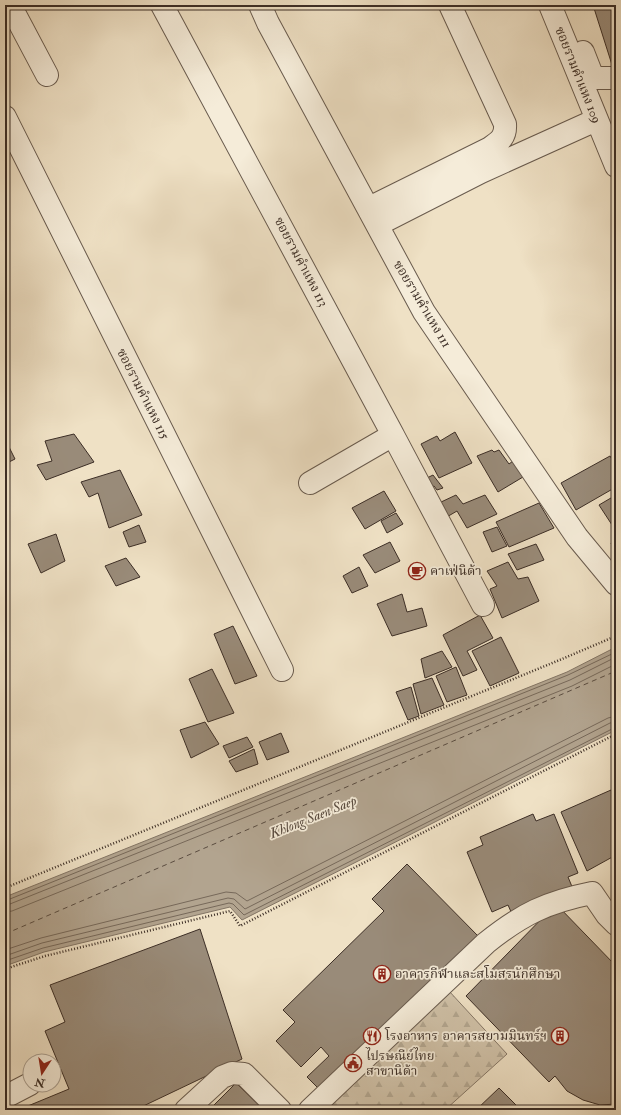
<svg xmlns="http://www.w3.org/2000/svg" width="621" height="1115" font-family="'IM FELL Double Pica','Noto Serif Thai',serif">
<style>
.forest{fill:url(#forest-firs);stroke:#867868}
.water{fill:#b2a48f;stroke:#837565}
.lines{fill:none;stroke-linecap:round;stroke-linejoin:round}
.shore{stroke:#77695a;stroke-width:1}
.ferry{stroke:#5a4c40;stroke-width:1;stroke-dasharray:5 4;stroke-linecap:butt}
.building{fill:#998b79;stroke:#3c2e26}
.minor-casing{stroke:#695b4e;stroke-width:24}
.path{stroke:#3c2e26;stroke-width:2.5;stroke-dasharray:1 2;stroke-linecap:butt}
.minor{stroke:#f5ecd9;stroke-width:22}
.labels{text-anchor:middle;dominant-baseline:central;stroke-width:3.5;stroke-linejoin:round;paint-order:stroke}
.street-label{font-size:13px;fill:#3c2e26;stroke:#f5ecd9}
.poi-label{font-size:13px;fill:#3c2e26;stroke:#f5ecd9;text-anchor:start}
.water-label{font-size:14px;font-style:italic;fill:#5a4c40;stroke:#f5ecd9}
</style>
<defs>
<pattern id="forest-firs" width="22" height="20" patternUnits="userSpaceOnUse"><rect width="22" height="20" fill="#d1c3aa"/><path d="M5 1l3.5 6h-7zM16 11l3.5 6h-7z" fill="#b4a892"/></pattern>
</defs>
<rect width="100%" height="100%" fill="#efe1c5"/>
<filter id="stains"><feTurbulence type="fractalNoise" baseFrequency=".005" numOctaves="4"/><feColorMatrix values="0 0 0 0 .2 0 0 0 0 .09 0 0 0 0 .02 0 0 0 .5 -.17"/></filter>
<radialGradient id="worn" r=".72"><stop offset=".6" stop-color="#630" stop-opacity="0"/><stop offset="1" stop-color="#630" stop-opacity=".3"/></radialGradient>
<path class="forest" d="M 449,991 L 507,1054 L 445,1110 L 327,1110 L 323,1105 Z"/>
<path class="water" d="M 616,647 L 616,730 L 242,920 L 230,907 L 44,952 L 5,966 L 5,897 L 567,672 Z"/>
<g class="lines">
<path class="shore" d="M 5,901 L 568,675 L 616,652
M 5,906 L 570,680 L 616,657
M 5,912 L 12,911 L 572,686 L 616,664
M 5,950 L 41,938 L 226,892 L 236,893 L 247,901 L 608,718 L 616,716
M 5,956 L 42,943 L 228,898 L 234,899 L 245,909 L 610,723 L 616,722
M 5,961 L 43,948 L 229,903 L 233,904 L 244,915 L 616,727"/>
<path class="ferry" d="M 5,934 L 616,671"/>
</g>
<path class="building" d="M 593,5 L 616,5 L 616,67 L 613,68 Z
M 455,432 L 472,463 L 439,478 L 421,444 L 437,436 L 440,441 Z
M 74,434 L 94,462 L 46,480 L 37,465 L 52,461 L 45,441 Z
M 5,439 L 15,459 L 5,464 Z
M 492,450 L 494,452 L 499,450 L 509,464 L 513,461 L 523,477 L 498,492 L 477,456 Z
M 610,456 L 616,466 L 616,487 L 576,510 L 561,483 Z
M 120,470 L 142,515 L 109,528 L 98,493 L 89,497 L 81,482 Z
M 433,475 L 443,488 L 437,490 L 434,486 L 430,488 L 425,479 Z
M 384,491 L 396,511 L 365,529 L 352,508 Z
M 456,495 L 463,504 L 485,495 L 497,514 L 467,528 L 457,511 L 445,518 L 439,503 Z
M 616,495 L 616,527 L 614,528 L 599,505 Z
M 539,503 L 554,528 L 509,547 L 496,522 Z
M 396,513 L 403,524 L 387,533 L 381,521 Z
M 139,525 L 146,542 L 129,547 L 123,532 Z
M 497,527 L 507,546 L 492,552 L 483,532 Z
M 56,534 L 65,561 L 41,573 L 28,544 Z
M 616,541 L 616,555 L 611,543 Z
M 390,542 L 400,561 L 375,573 L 363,555 Z
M 536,544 L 544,560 L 517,570 L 508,554 Z
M 126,558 L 140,577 L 116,586 L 105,566 Z
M 508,562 L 518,579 L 528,577 L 539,601 L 502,618 L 490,589 L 497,586 L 487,571 Z
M 359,567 L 368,586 L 352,593 L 343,576 Z
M 402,594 L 407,612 L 422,608 L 427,626 L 392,636 L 377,604 Z
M 480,615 L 493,638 L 467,651 L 477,670 L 463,676 L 443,635 Z
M 233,626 L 257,676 L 235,684 L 214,634 Z
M 501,637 L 519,673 L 490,686 L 472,651 Z
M 442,651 L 452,667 L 425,678 L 421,659 Z
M 456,667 L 467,695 L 447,702 L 436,676 Z
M 212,669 L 234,713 L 208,722 L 189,679 Z
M 432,678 L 444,705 L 421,714 L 413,684 Z
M 411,687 L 419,716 L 408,720 L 396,692 Z
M 205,722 L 219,744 L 191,758 L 180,730 Z
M 281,733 L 289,752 L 267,760 L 259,742 Z
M 247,737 L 253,747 L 229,758 L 223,746 Z
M 254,749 L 258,764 L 236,772 L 229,761 Z
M 611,790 L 616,807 L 616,855 L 587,871 L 561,812 Z
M 533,814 L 536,821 L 554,814 L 578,873 L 568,877 L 573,889 L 512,914 L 508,905 L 492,912 L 467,852 L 483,845 L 480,837 Z
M 407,864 L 480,938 L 322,1092 L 307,1077 L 329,1056 L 321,1047 L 301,1067 L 276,1041 L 295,1022 L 283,1010 L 384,911 L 372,899 Z
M 556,904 L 616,966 L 616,1104 L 600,1105 L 583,1100 L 567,1091 L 555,1076 L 549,1082 L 466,996 Z
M 200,929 L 242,1059 L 135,1110 L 24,1110 L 23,1108 L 69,1089 L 45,1031 L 65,1022 L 50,985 Z
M 236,1083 L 264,1110 L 209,1110 Z
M 499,1088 L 521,1110 L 476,1110 Z"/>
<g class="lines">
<defs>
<path id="minor" d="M 10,5 L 47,75
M 162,5 L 393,435 L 310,483
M 260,5 L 268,23 L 424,312 L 577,537 L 616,584
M 550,5 L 616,166
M 583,52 L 592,75 L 595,78 L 616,78
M 5,117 L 282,670
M 377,204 L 490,148 C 500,141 506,137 505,124 L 450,5
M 377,225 L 481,172 L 596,120
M 393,435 L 483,605
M 5,1097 L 30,1084
M 186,1110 L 222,1077 L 232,1073 L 244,1074 L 280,1110
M 310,1110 L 486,943 C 522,914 547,902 592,893 L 607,915 L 616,924"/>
</defs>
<use href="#minor" class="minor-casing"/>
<path class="path" d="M 5,888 L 562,659 L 616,636
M 5,969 L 45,956 L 230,911 L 240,926 L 616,734"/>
<use href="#minor" class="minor"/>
</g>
<defs>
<symbol id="cafe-ring" viewBox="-11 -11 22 22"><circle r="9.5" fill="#f5ecd9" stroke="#8f2418" stroke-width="1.5"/><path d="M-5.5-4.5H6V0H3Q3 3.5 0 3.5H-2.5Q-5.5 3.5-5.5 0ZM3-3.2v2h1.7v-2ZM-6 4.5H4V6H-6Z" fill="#8f2418"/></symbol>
<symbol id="building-ring" viewBox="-11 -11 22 22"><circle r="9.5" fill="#f5ecd9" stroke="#8f2418" stroke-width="1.5"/><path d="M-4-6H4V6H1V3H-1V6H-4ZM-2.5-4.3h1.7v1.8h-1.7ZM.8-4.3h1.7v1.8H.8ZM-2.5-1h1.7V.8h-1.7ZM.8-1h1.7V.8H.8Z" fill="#8f2418"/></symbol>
<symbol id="restaurant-ring" viewBox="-11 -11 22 22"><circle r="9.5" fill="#f5ecd9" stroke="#8f2418" stroke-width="1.5"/><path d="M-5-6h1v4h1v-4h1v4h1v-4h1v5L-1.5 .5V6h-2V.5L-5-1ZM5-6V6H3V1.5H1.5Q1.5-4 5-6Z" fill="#8f2418"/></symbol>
<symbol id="civic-ring" viewBox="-11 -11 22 22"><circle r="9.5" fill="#f5ecd9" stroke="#8f2418" stroke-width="1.5"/><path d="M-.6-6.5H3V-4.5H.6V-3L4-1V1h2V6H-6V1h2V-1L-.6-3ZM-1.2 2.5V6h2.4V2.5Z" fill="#8f2418"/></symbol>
</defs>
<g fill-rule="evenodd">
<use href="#cafe-ring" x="407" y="561" width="20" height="20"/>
<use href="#building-ring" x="372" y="964" width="20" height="20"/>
<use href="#restaurant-ring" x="362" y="1026" width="20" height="20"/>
<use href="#building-ring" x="550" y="1026" width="20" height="20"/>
<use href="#civic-ring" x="343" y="1053" width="20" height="20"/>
</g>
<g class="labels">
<g class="street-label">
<text transform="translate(578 75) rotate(68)">ซอยรามคำแหง 109</text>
<text transform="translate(301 262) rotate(62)">ซอยรามคำแหง 113</text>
<text transform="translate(422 304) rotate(59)">ซอยรามคำแหง 111</text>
<text transform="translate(143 394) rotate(63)">ซอยรามคำแหง 115</text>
</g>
<g class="poi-label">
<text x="430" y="571">คาเฟ่นิด้า</text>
<text x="395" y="974">อาคารกีฬาและสโมสรนักศึกษา</text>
<text x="385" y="1036">โรงอาหาร</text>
<text x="547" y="1036" text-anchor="end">อาคารสยามมินทร์ฯ</text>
<text x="366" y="1056">ไปรษณีย์ไทย<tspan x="366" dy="15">สาขานิด้า</tspan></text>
</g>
<g class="water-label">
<text transform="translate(313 817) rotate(-22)">Khlong Saen Saep</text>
</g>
</g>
<rect width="621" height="1115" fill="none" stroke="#efe1c5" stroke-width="20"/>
<rect x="6" y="6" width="609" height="1103" fill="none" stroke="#3c2e26" stroke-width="2"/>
<rect x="10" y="10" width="601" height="1095" fill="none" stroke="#3c2e26"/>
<g transform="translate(42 1073) rotate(192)"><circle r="19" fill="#f5ecd9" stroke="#aba091"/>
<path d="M0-3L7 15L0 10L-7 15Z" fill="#8f2418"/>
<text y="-6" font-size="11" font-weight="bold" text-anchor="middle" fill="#3c2e26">N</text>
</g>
<rect width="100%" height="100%" filter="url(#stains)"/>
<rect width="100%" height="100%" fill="url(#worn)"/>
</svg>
